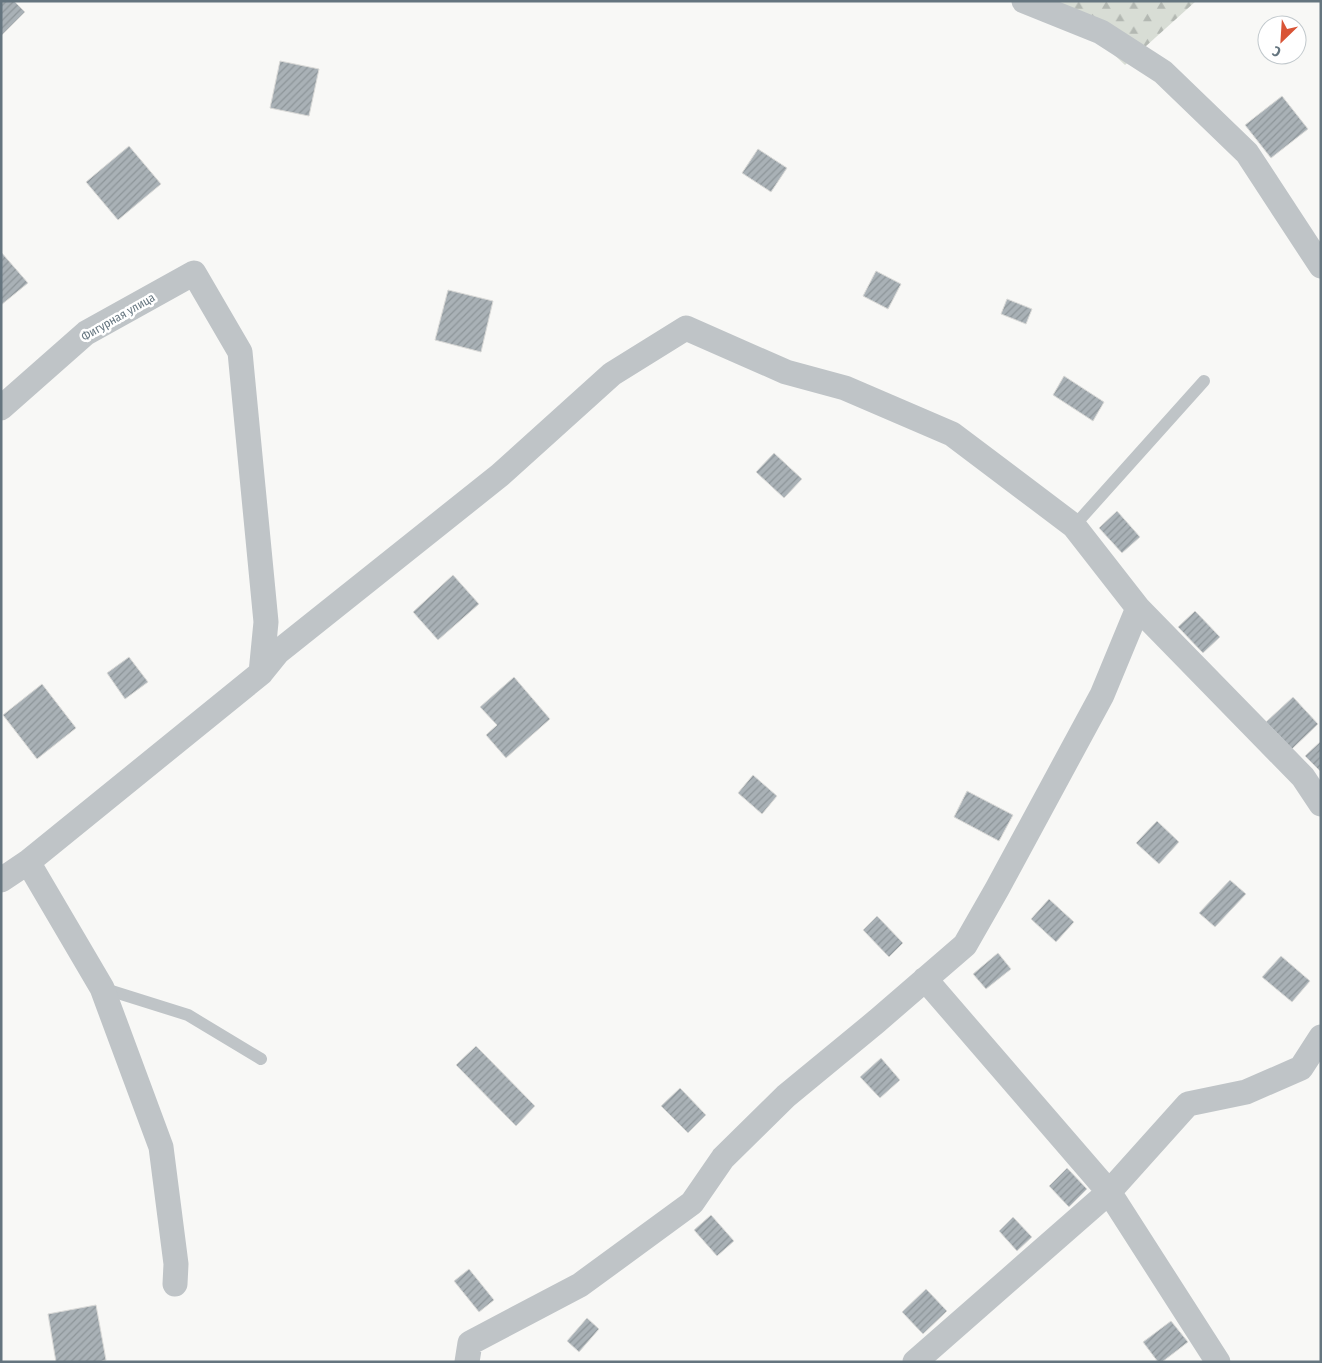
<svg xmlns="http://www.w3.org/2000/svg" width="1322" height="1363" font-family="'Fira Sans Condensed',sans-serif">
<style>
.forest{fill:url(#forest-firs)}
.building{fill:url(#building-hatch);stroke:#dadad8}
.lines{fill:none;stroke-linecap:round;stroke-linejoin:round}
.lane{stroke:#bfc4c7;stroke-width:12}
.street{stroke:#bfc4c7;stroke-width:25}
.labels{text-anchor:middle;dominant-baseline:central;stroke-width:5;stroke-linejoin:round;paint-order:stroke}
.street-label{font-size:12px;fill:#65757f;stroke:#fff}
</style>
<defs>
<pattern id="forest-firs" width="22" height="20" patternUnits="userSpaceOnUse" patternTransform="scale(1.25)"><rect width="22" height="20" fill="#d8ddd5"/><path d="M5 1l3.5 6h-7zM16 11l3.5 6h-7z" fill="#b3b8b2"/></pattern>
<pattern id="building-hatch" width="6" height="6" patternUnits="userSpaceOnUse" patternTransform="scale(1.25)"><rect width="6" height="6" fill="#a9b1b6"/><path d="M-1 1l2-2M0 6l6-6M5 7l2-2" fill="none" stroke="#8d9599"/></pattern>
</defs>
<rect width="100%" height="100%" fill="#f8f8f6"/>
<path class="forest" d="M 1057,1 L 1196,1 L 1125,65 Z"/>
<path class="building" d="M 1,1 L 14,1 L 25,12 L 1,36 Z
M 280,61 L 319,69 L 309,116 L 270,108 Z
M 1282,96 L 1308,129 L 1271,158 L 1245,125 Z
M 129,146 L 161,184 L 118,220 L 86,182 Z
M 758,149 L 787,168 L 771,192 L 742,173 Z
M 1,252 L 28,283 L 1,305 Z
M 876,271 L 901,284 L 888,309 L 863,296 Z
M 448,290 L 493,301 L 481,352 L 435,340 Z
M 1007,299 L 1032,309 L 1026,324 L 1001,314 Z
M 1064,376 L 1104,402 L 1093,421 L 1053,395 Z
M 774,453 L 802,479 L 784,498 L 756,472 Z
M 1117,511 L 1140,537 L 1122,553 L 1099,528 Z
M 453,575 L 479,604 L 438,640 L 413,612 Z
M 1195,611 L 1220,637 L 1203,653 L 1178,627 Z
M 129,657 L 148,682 L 125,699 L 107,673 Z
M 514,677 L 550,719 L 506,758 L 486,735 L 497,725 L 480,707 Z
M 42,684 L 76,728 L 37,759 L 3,715 Z
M 1293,697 L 1318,724 L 1292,749 L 1266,722 Z
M 1321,741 L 1321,772 L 1305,756 Z
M 753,775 L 777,796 L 762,814 L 738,793 Z
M 967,791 L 1013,815 L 999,841 L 954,817 Z
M 1157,821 L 1179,842 L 1159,864 L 1136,843 Z
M 1230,880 L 1246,894 L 1215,927 L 1199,913 Z
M 1049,899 L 1074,922 L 1056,942 L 1031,919 Z
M 877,916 L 903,943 L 889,957 L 863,930 Z
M 998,953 L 1011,969 L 986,989 L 973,974 Z
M 1281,956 L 1310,981 L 1292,1002 L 1262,977 Z
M 476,1046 L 535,1106 L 516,1126 L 456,1065 Z
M 881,1058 L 900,1080 L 880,1098 L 860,1077 Z
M 680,1088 L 706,1115 L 688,1133 L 661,1106 Z
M 1067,1168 L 1087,1189 L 1069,1207 L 1049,1186 Z
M 711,1215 L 734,1241 L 717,1256 L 694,1230 Z
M 1013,1217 L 1032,1237 L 1017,1251 L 999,1231 Z
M 469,1269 L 494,1300 L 479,1312 L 454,1281 Z
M 926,1289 L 947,1311 L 923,1334 L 902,1312 Z
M 96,1305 L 106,1360 L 98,1362 L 56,1362 L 48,1314 Z
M 587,1318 L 599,1329 L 579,1352 L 567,1341 Z
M 1171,1321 L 1188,1342 L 1162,1362 L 1158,1362 L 1143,1342 Z"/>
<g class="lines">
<path class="lane" d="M 1074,526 L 1204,381
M 102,988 L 188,1015 L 261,1059"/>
<path class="street" d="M 1024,1 L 1101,32 L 1163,72 L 1247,153 L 1321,266
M 1,408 L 86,333 L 194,273 L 240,352 L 266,622 L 261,673
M 28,862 L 102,988 L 161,1147 L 176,1264 L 175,1284
M 1,880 L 28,862 L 261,673 L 278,652 L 500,475 L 612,374 L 686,328 L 786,372 L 845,388 L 952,434 L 1074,526 L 1138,608 L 1303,777 L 1321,804
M 925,979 L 1109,1192 L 1218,1362
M 467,1362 L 470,1343 L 580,1285 L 692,1203 L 723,1158 L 786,1096 L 877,1021 L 965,945 L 997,889 L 1102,695 L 1138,608
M 915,1362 L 1109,1192 L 1188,1104 L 1246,1092 L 1301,1068 L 1321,1037"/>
</g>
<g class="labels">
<g class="street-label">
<text transform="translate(118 317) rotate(-30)">Фигурная улица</text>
</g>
</g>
<rect width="1322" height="1363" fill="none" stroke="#65757f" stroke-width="5"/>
<g transform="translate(1282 40) rotate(205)"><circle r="24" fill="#ffffff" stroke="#c1c8cc"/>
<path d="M0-4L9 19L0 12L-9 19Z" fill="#d95436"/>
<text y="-8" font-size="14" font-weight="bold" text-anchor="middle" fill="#65757f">С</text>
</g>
</svg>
